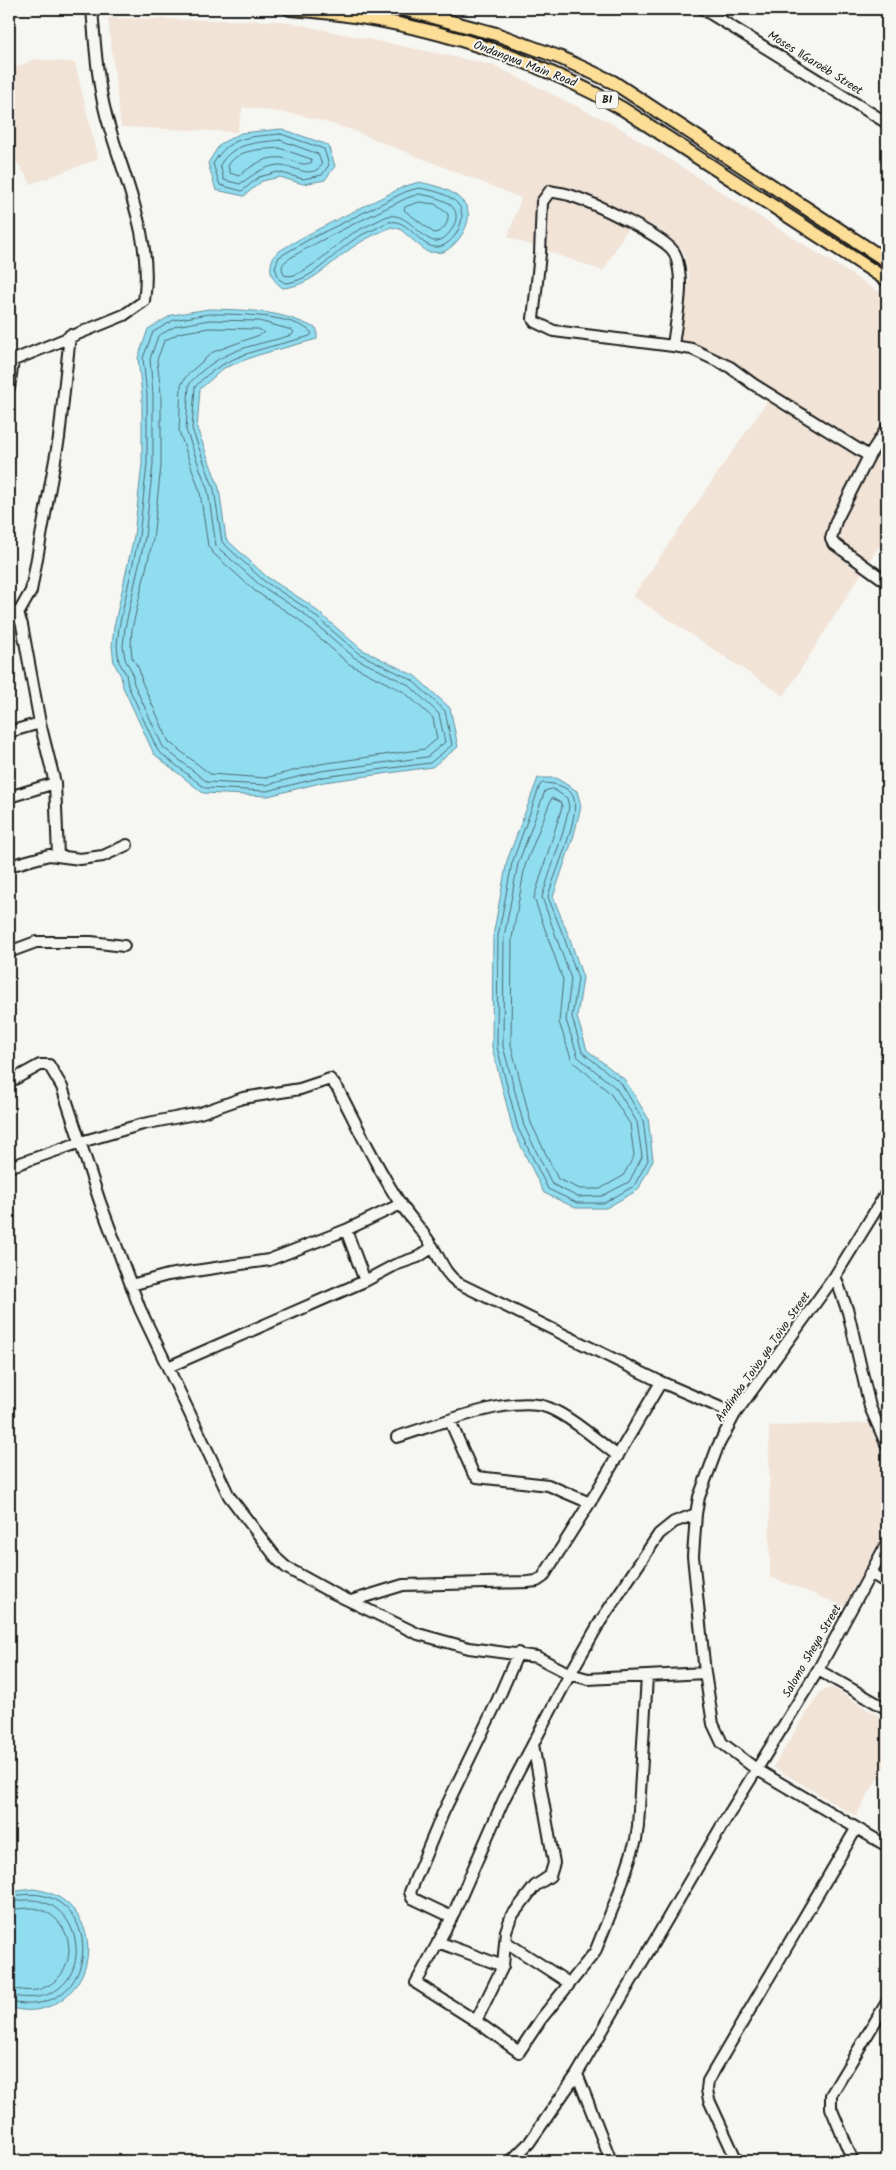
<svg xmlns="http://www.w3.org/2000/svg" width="896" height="2170" font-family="Kalam,sans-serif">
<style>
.built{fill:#f1e3d6}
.water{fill:#91ddf0;stroke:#62909b}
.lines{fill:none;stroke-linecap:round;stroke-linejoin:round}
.shore{stroke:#4b6971;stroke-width:1}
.minor-casing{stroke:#1c1c1c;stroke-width:14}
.major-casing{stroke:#1c1c1c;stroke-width:16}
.minor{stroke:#f6f6f2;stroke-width:10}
.major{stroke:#fcde96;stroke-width:12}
.labels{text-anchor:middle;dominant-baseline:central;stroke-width:4;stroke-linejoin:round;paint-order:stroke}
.shield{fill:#f6f6f2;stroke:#5d5d5c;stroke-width:1}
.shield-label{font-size:11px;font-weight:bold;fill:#1c1c1c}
.street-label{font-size:12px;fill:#1c1c1c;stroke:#f6f6f2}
</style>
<rect width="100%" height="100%" fill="#f6f6f2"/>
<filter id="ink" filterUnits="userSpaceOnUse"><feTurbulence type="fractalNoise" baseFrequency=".02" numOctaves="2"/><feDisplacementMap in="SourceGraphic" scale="10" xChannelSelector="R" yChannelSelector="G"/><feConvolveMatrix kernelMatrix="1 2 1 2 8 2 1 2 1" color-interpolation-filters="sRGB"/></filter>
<g filter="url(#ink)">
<path class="built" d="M 108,18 L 281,21 L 493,65 L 615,125 L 887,297 L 887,536 L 871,558 L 784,696 L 633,596 L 773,393 L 677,341 L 689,277 L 683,250 L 661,230 L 634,217 L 603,271 L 508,237 L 521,198 L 349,129 L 301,115 L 243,107 L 237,132 L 121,127 Z
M 35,59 L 75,63 L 98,159 L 31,184 L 9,149 L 9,70 Z
M 870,1423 L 887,1468 L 887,1531 L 844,1606 L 770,1577 L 769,1426 Z
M 831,1687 L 887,1721 L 887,1762 L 856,1816 L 773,1767 L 820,1692 Z"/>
<path class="water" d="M 282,129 L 328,145 L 335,166 L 325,180 L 303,184 L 280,177 L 262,181 L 244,196 L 216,190 L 208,163 L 220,144 L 241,133 Z
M 419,182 C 437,186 452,189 464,203 C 477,218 458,246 443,252 C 438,253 432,252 427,252 L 400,229 L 391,227 C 379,233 366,238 356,245 C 331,261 314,285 283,288 C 272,281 267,269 274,256 C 281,245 384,197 403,187 Z
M 209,309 C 249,310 280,310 317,329 L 317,339 L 258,355 L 224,368 L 200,389 L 197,428 L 219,488 L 226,539 L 267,577 L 309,604 L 361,649 L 415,676 L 450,708 L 458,747 L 432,767 L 324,782 L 268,796 L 203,793 L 154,754 L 123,687 L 121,676 L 114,663 L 112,646 L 114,627 L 134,536 L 142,464 L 142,395 L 138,358 L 148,329 L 172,315 Z
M 538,778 L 556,778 L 577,791 L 581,806 L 574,835 L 553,897 L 570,939 L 583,978 L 577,1017 L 587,1050 L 625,1080 L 648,1118 L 653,1160 L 638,1190 L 606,1208 L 576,1208 L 544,1193 L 513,1130 L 492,1047 L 493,936 L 507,861 Z
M 33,1889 C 39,1890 46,1891 52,1894 C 61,1897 70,1905 76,1913 C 110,1960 65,2026 9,2007 L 9,1892 Z"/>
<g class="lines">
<path class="shore" d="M 281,134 L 324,149 L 329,165 L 322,175 L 303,179 L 278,172 L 259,177 L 242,191 L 220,185 L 213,164 C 229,135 251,137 281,134 Z
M 280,140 L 318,154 L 322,165 C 309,181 293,164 278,165 C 262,167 253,175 240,184 L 224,180 L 220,165 C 233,142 257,143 280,140 Z
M 279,148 L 311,159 L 312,162 C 302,168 292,159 282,158 C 265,156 251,166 239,176 L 230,173 L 228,166 C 238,148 261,150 279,148 Z
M 419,188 C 445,192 475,202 456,234 C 452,240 445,246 438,247 C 419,249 410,218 389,222 C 385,223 379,227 375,229 C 367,232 359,236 352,241 C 331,256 312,281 285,283 L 279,279 L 275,267 L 279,257 L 308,240 L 405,192 Z
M 419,194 C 438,197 467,204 452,229 C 448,235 444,240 437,241 C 423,243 409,212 388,216 C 382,218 376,222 371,224 C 363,228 354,232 347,237 C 335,246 299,282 284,275 C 283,271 281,268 283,264 C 289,254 389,207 407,198 Z
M 420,202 L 435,204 L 448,214 C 449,223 443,232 434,233 L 404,210 L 405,207 Z
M 209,314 C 234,314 294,314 312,333 L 310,336 C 270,348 224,353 195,387 L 192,429 L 214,489 L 222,542 L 264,581 L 306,608 L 358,653 L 412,680 L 445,711 L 452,745 L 430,763 L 323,777 L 267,791 L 205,788 L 158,751 L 128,686 L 126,674 L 119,662 L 117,646 L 119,627 L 139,536 L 147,464 L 147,395 L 143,358 L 153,332 L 174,320 Z
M 210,320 L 259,321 L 292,330 L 294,332 L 292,335 C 258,345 231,347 202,371 C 197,376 192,379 189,385 L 186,430 L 208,491 L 216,546 L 260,585 L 303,613 L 355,658 L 409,685 L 439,714 L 445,742 L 427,757 L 321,771 L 266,785 L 207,782 L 163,747 L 134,684 L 132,672 L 125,659 L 123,646 L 125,628 L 145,537 L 153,464 L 153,394 L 150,359 L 158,336 L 176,326 Z
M 210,328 L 258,329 L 264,332 L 262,334 L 213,352 L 187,375 L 181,385 L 179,431 L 200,492 L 208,546 L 213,553 L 255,591 L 298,619 L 349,664 L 404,692 L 433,718 L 437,739 L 425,749 L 320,764 L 265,778 L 210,774 L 169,742 L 142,682 L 139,669 L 132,657 L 131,646 L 132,629 L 153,539 L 161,466 L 161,394 L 157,360 L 164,341 L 179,333 Z
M 543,783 C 553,783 568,786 573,796 C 582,815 553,876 548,897 L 565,940 L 578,979 L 572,1017 L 582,1052 L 621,1083 L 643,1120 L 648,1160 L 634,1186 L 604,1203 L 577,1203 L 548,1189 L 518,1128 L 497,1047 L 498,936 L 512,863 L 540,785 Z
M 553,789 L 567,798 L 569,807 L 563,832 L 542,897 L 571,979 L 566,1020 L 578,1057 L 616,1088 L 637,1122 L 642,1157 L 629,1182 L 602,1196 L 578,1197 L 552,1184 L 524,1126 L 503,1046 L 504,937 L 518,864 L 545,791 Z
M 552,798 L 561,803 L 562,807 L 534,898 L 563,980 L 559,1022 L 572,1061 L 610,1093 L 630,1124 L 634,1156 L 623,1176 L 600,1189 L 580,1189 L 558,1179 L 531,1123 L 511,1045 L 512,938 L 525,866 Z
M 9,1896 C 23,1895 36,1892 51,1898 C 95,1917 93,1986 47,2001 C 34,2006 22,2004 9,2002
M 9,1902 C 16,1902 24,1899 32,1900 C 83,1903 94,1982 43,1996 C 31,1999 21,1997 9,1996
M 9,1910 C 22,1909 34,1905 46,1912 C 77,1928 77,1975 43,1988 C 32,1993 20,1989 9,1989"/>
<defs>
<path id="minor" d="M 703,9 L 887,123
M 550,191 C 557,193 565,193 572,196 C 591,202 669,238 675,254 C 686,282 676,318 673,346 L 554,331 L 535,322 L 533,319 L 540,254 L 542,202 Z
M 673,346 L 692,349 L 730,367 L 753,384 L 869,456 L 836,521 L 831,539 L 833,543 L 887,582
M 9,362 L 124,315 L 144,301 C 154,237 122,175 106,115 C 97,80 95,44 92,9
M 9,388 L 13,361
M 869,456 L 887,428
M 9,609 L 18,614 L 22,625 L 40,723 L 55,783 L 58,856
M 18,614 L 31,591 L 59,438 L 70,335
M 9,732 L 40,723
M 9,797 L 55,783
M 9,866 L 49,855 L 80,859 L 103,856 L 127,845
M 9,952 L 36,942 L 91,942 L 124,946
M 9,1082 L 40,1065 L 49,1065 L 62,1087 L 100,1202 L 140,1309 L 229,1496 L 278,1560 L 287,1568 L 327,1590 L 418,1634 L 469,1648 L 537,1657 L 570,1674 L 588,1679 L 705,1673
M 9,1167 L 81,1142 L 143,1124 L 200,1113 L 243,1098 L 300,1089 L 330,1079 L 338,1089 C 358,1127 376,1167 400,1203 C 410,1218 423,1231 432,1246 C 441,1260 444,1273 458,1283 L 661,1382 L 735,1414
M 887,1192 L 835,1276 L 735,1414 L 718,1446 L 699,1497 L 696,1514 L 693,1556 L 705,1673 L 713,1724 L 722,1743 L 756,1769 L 887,1846
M 346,1230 L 365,1281
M 835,1276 L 848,1312 L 870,1407 L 887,1446
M 131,1285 L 168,1275 L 269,1260 L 346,1230 L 401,1204
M 168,1367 L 365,1281 L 395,1265 L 418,1257 L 433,1247
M 450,1421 L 473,1473 L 477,1477 L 548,1485 L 590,1503
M 397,1437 C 434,1426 513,1393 549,1408 C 571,1417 598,1441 618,1456
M 870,1573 L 887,1583
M 351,1601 L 403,1585 L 528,1582 L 537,1581 L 543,1577 L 594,1496 L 661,1382
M 818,1670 L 887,1709
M 647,1676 L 638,1826 L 636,1840 L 618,1895 L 595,1952 L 541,2019 L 519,2052 L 476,2021 L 416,1983 L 452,1917 L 504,1799 L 570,1674 L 600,1622 L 659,1534 L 674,1522 L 696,1514
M 452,1917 L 412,1898 L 410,1892 L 443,1813 L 495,1706 L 518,1653
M 438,1942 L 503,1966
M 506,1942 L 569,1983
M 476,2021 L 503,1966 L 506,1931 L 511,1917 L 535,1886 L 550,1876 L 554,1863 L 533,1744
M 577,2074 L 611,2161
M 511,2161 L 529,2143 L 577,2074 L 721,1827 L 818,1670 L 887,1543
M 737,2161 L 709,2100 L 707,2090 L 708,2081 L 856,1829
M 853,2161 L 831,2108 L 831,2095 L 887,2002"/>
<path id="major" d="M 290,9 C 406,17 522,51 623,109 L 887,280
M 403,9 L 496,34 L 561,58 L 613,82 L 887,261"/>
</defs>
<use href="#minor" class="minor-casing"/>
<use href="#major" class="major-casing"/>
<use href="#minor" class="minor"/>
<use href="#major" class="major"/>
</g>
</g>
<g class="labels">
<rect class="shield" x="596" y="91.5" width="22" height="17" rx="4"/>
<g class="shield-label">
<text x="607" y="100">B1</text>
</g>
<g class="street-label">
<text transform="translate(815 63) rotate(32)">Moses ǁGaroëb Street</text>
<text transform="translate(525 64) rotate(21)">Ondangwa Main Road</text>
<text transform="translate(763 1357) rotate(-55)">Andimba Toivo ya Toivo Street</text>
<text transform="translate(812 1651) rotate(-60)">Salomo Sheya Street</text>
</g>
</g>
<rect width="896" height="2170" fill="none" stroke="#f6f6f2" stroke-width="30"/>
<rect x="15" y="15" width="866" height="2140" fill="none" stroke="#1c1c1c" stroke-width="2" filter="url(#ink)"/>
</svg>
